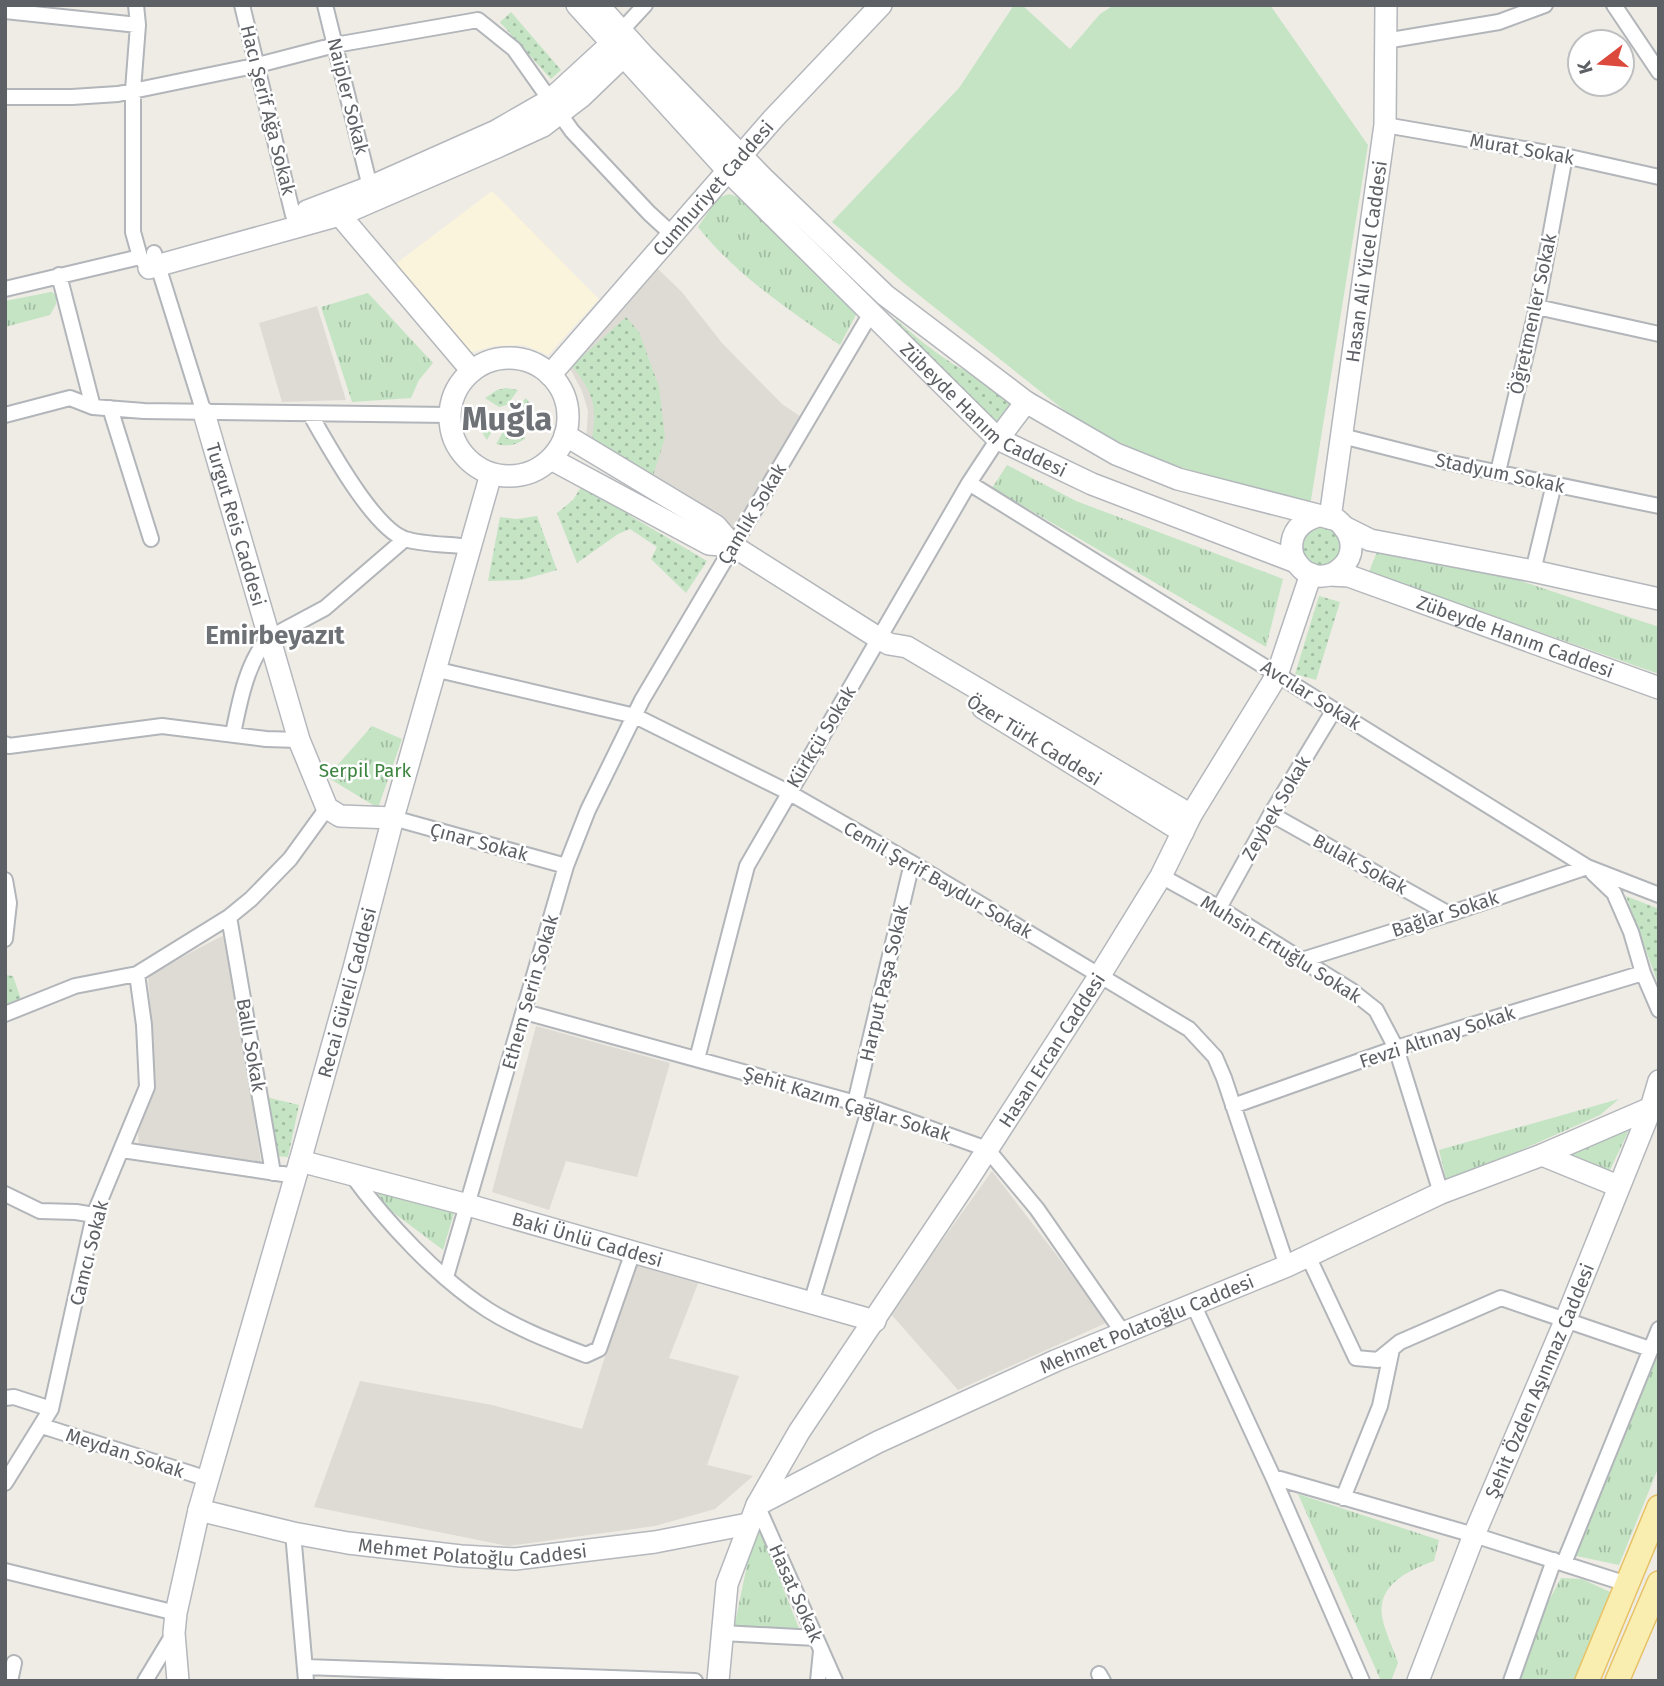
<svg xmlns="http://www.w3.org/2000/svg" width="1664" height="1686" font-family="'Fira Sans',sans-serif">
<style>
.commercial{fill:#fbf4dd}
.education{fill:#dedbd4}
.grass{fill:url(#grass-dots)}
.park{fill:url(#park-tufts)}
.pitch{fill:#c4e4c4}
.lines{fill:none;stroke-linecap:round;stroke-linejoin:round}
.street-casing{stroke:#b2b5b9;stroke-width:18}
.secondary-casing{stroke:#b4b7bc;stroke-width:24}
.primary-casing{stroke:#e7c266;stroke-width:26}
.street{stroke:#fff;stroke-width:14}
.secondary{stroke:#fff;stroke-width:21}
.primary{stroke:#f9edb0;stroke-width:23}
.labels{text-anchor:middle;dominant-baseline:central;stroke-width:5;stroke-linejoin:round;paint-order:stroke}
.street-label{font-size:19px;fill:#5d6065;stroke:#fff}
.park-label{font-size:19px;fill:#3c843f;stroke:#fff}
.district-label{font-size:26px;font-weight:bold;fill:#6e7276;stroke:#fff}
.town-label{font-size:33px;font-weight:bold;fill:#6e7276;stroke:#fff}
</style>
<defs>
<pattern id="grass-dots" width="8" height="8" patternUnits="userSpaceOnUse" patternTransform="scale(1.75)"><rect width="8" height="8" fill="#c4e4c4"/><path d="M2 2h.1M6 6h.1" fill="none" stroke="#a2bca3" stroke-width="1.8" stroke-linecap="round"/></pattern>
<pattern id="park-tufts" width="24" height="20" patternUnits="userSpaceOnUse" patternTransform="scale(1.75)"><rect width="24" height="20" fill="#c4e4c4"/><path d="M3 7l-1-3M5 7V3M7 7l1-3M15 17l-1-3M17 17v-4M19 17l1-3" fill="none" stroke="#a2bca3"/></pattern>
</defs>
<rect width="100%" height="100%" fill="#eeece5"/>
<path class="commercial" d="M 492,191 L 599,299 L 548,355 L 524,345 L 494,346 L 469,353 L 394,265 Z"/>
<path class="education" d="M 658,269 L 681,291 L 722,343 L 782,404 L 801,417 L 733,528 L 586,440 L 588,411 L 582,391 L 569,367 Z
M 317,306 L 346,400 L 282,402 L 259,323 Z
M 222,936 L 228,941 L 261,1162 L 139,1146 L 138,1131 L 156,1088 L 148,975 Z
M 536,1026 L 670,1063 L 637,1177 L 566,1161 L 549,1210 L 492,1192 Z
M 992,1171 L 1108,1322 L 958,1390 L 890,1313 Z
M 635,1262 L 699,1281 L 669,1358 L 739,1376 L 707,1465 L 753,1476 L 715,1509 L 655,1526 L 508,1546 L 314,1507 L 360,1381 L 492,1405 L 582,1429 Z"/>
<path class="grass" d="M 511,12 L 561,70 L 551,79 L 500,22 Z
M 626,317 L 639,332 L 659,387 L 665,438 L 653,476 L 592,440 C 597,405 594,394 572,366 Z
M 896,319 C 914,336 932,350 953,364 C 973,376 998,384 1012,404 L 998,423 L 993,424 L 893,321 Z
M 506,388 L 518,390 L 507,405 L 499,407 L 485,398 L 497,390 Z
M 526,398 L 533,408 L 533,427 L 522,422 L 514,410 Z
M 480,407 L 494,417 L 495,426 L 487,440 C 479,428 476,420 480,407 Z
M 511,428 L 526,438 C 516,445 509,447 496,444 L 504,430 Z
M 583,484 L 634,518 L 707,561 L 686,593 L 651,559 L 657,547 L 630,529 L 618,534 L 577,563 L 557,513 L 573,500 Z
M 537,516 L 557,570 L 521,580 L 488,581 L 500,517 L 517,519 Z
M1303 547a19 19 0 1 1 38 0a19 19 0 1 1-38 0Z
M 1319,596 L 1340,602 L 1316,680 L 1295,674 Z
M 1626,896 L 1659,909 L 1659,986 Z
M 5,975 L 13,976 L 21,999 L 5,1005 Z
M 266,1097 L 299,1105 L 288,1157 L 275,1156 Z"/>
<path class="park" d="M 729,194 L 744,199 L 858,311 L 840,345 C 791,312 735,274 698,227 L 718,198 Z
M 51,292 L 57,295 L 56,304 L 50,315 L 5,327 L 5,301 Z
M 368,293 L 433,363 L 419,380 L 411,398 L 352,402 L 321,307 Z
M 1007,465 L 1076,501 L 1283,579 L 1266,647 L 992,488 Z
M 1378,549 L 1509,577 L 1659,627 L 1659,674 L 1369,572 Z
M 372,726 L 402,739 L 378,808 L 327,777 Z
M 1619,1099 L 1600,1115 L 1447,1183 L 1439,1150 Z
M 1630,1128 L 1609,1172 L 1570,1158 L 1566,1153 Z
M 377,1193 L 454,1213 L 443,1250 L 390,1210 Z
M 1659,1353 L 1659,1466 L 1619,1565 L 1572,1555 Z
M 1298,1494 L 1439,1540 L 1434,1561 C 1410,1570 1377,1584 1382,1616 C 1384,1630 1394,1650 1398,1663 L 1391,1681 L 1381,1681 Z
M 759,1527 L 800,1631 L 734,1628 L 752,1541 Z
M 1561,1578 L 1582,1579 L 1610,1592 L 1574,1681 L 1520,1681 L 1545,1608 Z"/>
<path class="pitch" d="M 1014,5 L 1022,5 L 1070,49 L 1100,14 L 1114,5 L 1270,5 L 1368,145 L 1310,506 L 1154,459 L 1079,422 L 905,284 L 832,222 L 959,88 Z"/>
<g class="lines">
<defs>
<path id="street" d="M 136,5 L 138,25 L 133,90 L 133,232 L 140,257 L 149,268
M 242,5 L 293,215
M 325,5 L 370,187
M 1614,5 L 1659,72
M 5,11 L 138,25
M 620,32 L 645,5
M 1385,41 L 1499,22 L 1545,5
M 5,97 L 72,97 L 118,94 L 254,66 L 335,45 L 478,20 L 514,49 L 572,131 L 649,213 L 673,235
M 1385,125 L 1565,156 L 1659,177
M 154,253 L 204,413
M 59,275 L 93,407
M 5,289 L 140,257
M 1537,307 L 1659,334
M 110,408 L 151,539
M 310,414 C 328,445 373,528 405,539 C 424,545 449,544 470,547
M 5,415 L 70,398 L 93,407 L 144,411 L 449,415
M 1342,436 L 1437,460 L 1659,506
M 1498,472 L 1537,307 L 1565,156
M 969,483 L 1587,867 L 1659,895
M 1533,571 L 1554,484
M 434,669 L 635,716 L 788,792 L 912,863 L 1189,1029 L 1215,1057 L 1224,1078 L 1287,1266
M 233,734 C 239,704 247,660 269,638 L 325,608 L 405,539
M 5,744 L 9,746 L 162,726 L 266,739 L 299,740
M 1271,814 L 1449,914
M 393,818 L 566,866
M 1593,873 L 1614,893 L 1631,932 L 1643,973 L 1659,1010
M 1161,876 L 1219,908 L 1302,960 L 1352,991 L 1376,1010 L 1396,1048 L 1441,1193
M 5,880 L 9,903 L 5,939
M 1219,908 L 1271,814 L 1334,710
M 229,917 L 273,1173
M 1302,960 L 1449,914 L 1587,867
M 525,1012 L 870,1107 L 987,1149 L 1037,1209 L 1124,1334
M 5,1014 L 75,986 L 137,974 L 229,917 L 251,899 L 290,859 L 327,808
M 697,1059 L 747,866 L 969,483 L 998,439
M 855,1103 L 912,863
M 1233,1106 L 1396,1048 L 1643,973
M 122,1150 L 296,1176
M 351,1174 C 386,1222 438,1278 488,1310 C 518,1329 553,1342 586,1355 L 599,1349 L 633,1252
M 5,1194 L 40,1211 L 76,1212 L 94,1215
M 1308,1256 L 1356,1358 L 1378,1360 L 1400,1342 L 1501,1298 L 1650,1349
M 446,1277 L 566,866 L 588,810 L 642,700 L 871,313
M 811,1303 L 870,1107
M 1194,1306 L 1273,1477 L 1362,1681
M 5,1398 L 14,1397 L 51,1409
M 42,1426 L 208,1479
M 1273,1477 L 1474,1535 L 1627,1584
M 5,1483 L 51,1409 L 94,1215 L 147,1087 L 144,1025 L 137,974
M 1343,1498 L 1380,1406 L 1392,1349
M 757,1505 L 835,1681
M 293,1533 L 306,1681
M 1564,1563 L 1659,1329
M 5,1571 L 176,1613
M 722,1633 L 816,1638
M 305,1667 L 695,1681
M 1099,1674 L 1103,1681
M 10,1681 L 14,1663
M 145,1681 L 174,1633
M 818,1681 L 821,1651
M 1511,1681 L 1554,1560"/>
<g id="secondary">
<path id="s1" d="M 577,5 L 728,171 L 998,439 L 1092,484 L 1296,562"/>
<path d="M 598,5 L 644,56 L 763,178 L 885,295 L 1026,402 L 1116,454 L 1178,479 L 1337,520 C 1377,554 1322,599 1297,563 C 1293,558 1291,550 1292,542 C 1294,528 1305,520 1318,516"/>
<path d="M 333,207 L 472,371"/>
<path d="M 307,211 L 370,187 L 496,131 L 550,100 L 611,44 L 619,33"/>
<path d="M 149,268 L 340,215 L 497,147 L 543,126 L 581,97 L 633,47"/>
<circle cx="509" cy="417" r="59"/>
<path id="s2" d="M 550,375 L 773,119 L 881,5"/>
<path id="s3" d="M 204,413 L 299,740 L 327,808 L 340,816 L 393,818"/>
<path d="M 565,435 L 716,526 L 733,546 L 880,639 L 889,644 L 907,647 L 1191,815"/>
<path d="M 998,439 L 1026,402"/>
<path d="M 551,459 L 709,544 L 733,546"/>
<path id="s4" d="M 1330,518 L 1385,125 L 1386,5"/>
<path d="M 1344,527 L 1370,540 L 1533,571 L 1659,599"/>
<path id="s5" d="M 1330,575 L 1349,576 L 1659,688"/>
<path d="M 983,708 L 1183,832"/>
<path id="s6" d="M 300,1161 L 468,1205 L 875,1321"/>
<path d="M 1618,1186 L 1542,1155 L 1651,1108"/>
<path id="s7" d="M 757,1505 L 878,1442 L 1055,1361 L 1287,1266 L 1441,1193 L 1542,1155"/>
<path id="s8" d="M 199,1510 L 293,1533 L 348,1543 L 461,1556 L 515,1559 L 655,1542 L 748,1524"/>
<path id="s9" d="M 178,1681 L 174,1633 L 176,1613 L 199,1510 L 300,1161 L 354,968 L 393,818 L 491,474"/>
<path id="s10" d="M 718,1681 L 727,1584 L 757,1505 L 799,1432 L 967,1181 L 1100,975 L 1161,876 L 1191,815 L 1277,675 L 1311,574"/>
<path id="s11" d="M 1418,1681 L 1474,1535 L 1566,1319 L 1651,1108 L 1659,1081"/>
</g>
<path id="primary" d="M 1587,1681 L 1659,1507
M 1617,1681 L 1659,1583"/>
</defs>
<use href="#street" class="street-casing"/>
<use href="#secondary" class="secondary-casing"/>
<use href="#primary" class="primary-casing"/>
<use href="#street" class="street"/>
<use href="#secondary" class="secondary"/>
<use href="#primary" class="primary"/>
</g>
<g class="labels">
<g class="street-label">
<text transform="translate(348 96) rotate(76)">Naipler Sokak</text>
<text transform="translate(268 110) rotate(76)">Hacı Şerif Ağa Sokak</text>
<text transform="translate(1522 149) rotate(10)">Murat Sokak</text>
<text stroke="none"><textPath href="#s2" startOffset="248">Cumhuriyet Caddesi</textPath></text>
<text stroke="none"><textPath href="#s4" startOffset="259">Hasan Ali Yücel Caddesi</textPath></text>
<text transform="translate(1533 314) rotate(-78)">Öğretmenler Sokak</text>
<text stroke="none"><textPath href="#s1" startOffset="576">Zübeyde Hanım Caddesi</textPath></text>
<text transform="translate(1500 473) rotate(12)">Stadyum Sokak</text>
<text transform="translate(752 514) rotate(-59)">Çamlık Sokak</text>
<text stroke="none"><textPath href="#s3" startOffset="116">Turgut Reis Caddesi</textPath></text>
<text stroke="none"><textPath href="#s5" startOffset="196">Zübeyde Hanım Caddesi</textPath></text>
<text transform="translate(1311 695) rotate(32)">Avcılar Sokak</text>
<text transform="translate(821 737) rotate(-59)">Kürkçü Sokak</text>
<text transform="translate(1034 740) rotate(32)">Özer Türk Caddesi</text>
<text transform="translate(1276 808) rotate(-60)">Zeybek Sokak</text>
<text transform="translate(479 842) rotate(15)">Çınar Sokak</text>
<text transform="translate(1360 864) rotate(29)">Bulak Sokak</text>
<text transform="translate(938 880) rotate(30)">Cemil Şerif Baydur Sokak</text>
<text transform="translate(1445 914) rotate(-18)">Bağlar Sokak</text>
<text transform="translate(1281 949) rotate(32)">Muhsin Ertuğlu Sokak</text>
<text transform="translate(884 983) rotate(-77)">Harput Paşa Sokak</text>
<text stroke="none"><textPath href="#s9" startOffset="712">Recai Güreli Caddesi</textPath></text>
<text transform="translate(530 992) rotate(-74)">Ethem Serin Sokak</text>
<text transform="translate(1437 1037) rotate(-18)">Fevzi Altınay Sokak</text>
<text transform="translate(251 1045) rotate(80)">Ballı Sokak</text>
<text stroke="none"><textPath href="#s10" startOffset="724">Hasan Ercan Caddesi</textPath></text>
<text transform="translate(847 1104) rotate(17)">Şehit Kazım Çağlar Sokak</text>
<text stroke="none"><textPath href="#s6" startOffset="298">Baki Ünlü Caddesi</textPath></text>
<text transform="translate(89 1253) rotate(-76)">Camcı Sokak</text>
<text stroke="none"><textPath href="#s7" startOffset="430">Mehmet Polatoğlu Caddesi</textPath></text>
<text stroke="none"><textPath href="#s11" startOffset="324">Şehit Özden Aşınmaz Caddesi</textPath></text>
<text transform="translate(125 1453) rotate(18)">Meydan Sokak</text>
<text stroke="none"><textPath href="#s8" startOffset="278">Mehmet Polatoğlu Caddesi</textPath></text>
<text transform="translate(796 1593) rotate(66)">Hasat Sokak</text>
</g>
<g class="park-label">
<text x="365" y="770">Serpil Park</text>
</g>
<g class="district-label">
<text x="275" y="635">Emirbeyazıt</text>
</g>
<g class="town-label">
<text x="507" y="419">Muğla</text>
</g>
</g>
<rect width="1664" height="1686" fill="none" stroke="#5d6065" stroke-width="14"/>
<g transform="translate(1601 63) rotate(254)"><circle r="33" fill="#ffffff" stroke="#bebfc1" stroke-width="2"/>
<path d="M0-5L12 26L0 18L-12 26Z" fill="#dc493d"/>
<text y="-10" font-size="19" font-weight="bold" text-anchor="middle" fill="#5d6065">K</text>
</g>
</svg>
